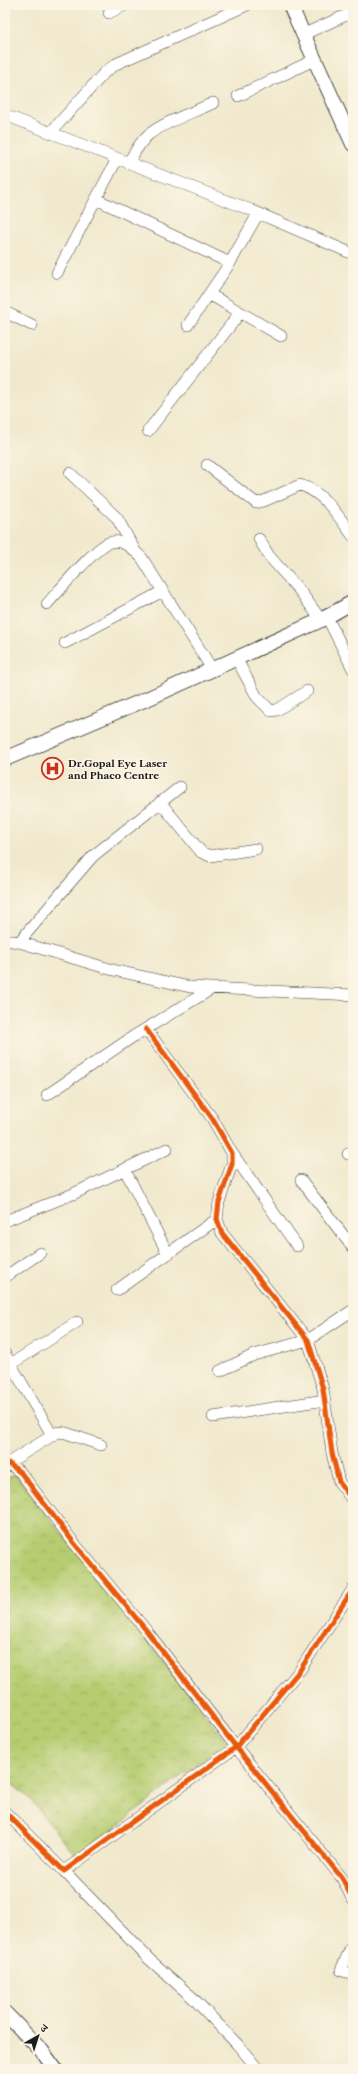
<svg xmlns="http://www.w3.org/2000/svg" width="358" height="2074" font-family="'Libre Caslon Text','Noto Serif Devanagari',serif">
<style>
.park{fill:url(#park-crowns);stroke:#687446}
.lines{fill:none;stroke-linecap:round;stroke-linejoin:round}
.minor-casing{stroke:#3c3b37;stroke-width:12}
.tertiary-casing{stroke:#3c3b37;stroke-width:16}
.minor{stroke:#fff;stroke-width:11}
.tertiary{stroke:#fff;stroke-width:14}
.cycleway-casing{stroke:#fcf5e5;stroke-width:8}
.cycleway{stroke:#e8590c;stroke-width:5}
.labels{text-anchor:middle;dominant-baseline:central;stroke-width:3;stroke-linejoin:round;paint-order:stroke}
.poi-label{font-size:10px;font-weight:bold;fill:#1c1c1c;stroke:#fcf5e5;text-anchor:start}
</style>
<defs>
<pattern id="park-crowns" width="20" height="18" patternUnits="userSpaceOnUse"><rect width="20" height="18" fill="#b5cc70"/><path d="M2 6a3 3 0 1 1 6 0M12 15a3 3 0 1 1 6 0" fill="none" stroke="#9baf60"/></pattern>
</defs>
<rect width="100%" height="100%" fill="#fcf5e5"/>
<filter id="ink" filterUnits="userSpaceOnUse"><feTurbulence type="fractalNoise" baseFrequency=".025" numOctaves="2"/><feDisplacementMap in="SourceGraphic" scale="8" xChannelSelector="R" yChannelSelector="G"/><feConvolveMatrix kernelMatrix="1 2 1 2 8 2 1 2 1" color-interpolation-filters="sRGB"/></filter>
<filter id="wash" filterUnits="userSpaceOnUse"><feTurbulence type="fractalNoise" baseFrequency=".012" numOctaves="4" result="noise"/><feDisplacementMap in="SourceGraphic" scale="16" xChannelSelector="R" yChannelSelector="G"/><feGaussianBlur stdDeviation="0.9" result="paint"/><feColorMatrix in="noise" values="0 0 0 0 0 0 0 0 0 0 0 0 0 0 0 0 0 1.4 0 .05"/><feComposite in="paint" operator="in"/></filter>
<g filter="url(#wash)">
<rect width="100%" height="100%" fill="#f0e9cd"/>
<path class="park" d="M 15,1474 L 226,1741 L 77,1858 L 30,1799 L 5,1778 L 5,1480 Z"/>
</g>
<g filter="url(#ink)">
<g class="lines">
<defs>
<path id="minor" d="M 109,13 L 125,5
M 302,35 L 353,12
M 238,96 L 314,60
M 5,115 L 251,210 L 353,254
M 51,132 L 105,72 L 116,64 L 247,5
M 128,163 C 134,154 139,143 148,135 C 166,121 192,113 213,103
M 96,199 L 230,263
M 57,273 L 117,159
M 209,294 L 281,336
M 5,312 L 32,325
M 188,325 L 230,263 L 258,214
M 148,431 L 240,313
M 207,465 L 256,503 L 264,501 L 300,485 C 324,492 339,517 353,536
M 70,473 L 117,518 L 134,549
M 259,539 L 269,556 L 300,591 L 321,620
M 47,604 C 58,592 98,544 111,542 C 124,539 134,550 142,558 L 212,669
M 327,617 L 353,669
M 65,643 L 163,591
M 236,658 L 257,697 L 271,711 L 277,710 L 307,691
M 160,802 L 201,852 L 210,856 L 256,849
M 5,940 L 19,942 L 113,970 L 190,987 L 353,995
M 19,942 L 93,856 L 180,787
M 146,1029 L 212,1118 L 232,1153 L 232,1164 L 219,1202 L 217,1219 L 222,1233 L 308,1340 L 323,1389 L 332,1453 L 339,1482 L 353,1501
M 47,1095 L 134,1036 L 213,988
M 232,1153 L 297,1246
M 348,1154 L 353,1153
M 125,1170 L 168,1254
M 301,1180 L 353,1248
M 5,1221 L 73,1194 L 167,1149
M 5,1277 L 40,1253
M 117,1290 L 217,1219
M 5,1354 L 52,1435
M 11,1364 L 77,1322
M 220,1371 L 254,1355 L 308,1340 L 353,1310
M 213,1417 L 325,1400
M 8,1463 L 58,1432 L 66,1433 L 101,1445
M 5,1464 L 8,1463 L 21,1473 L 74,1543 L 146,1630 L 236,1747 L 342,1878 L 353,1900
M 5,1812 L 64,1871 L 236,1747 L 300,1670 L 353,1589
M 64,1871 L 149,1959 L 193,1998 L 237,2044 L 258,2069
M 353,1943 L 341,1970 L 353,1975"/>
<path id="tertiary" d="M 290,5 L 353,144
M 5,759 L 149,698 L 321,620 L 353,602
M 5,2013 L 42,2051 L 55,2069"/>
</defs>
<use href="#minor" class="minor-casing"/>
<use href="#tertiary" class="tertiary-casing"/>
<use href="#minor" class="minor"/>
<use href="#tertiary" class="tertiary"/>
<defs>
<path id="cycleway" d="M 146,1029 L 212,1118 L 232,1153 L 232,1164 L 219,1202 L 217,1219 L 222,1233 L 308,1340 L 323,1389 L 332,1453 L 339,1482 L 353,1501
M 5,1464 L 8,1463 L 21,1473 L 74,1543 L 146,1630 L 236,1747 L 342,1878 L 353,1900
M 5,1812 L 64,1871 L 236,1747 L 300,1670 L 353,1589"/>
</defs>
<use href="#cycleway" class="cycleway-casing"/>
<use href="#cycleway" class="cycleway"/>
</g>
</g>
<defs>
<symbol id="hospital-ring" viewBox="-11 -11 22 22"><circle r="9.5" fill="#fcf5e5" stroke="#c8321e" stroke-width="1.5"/><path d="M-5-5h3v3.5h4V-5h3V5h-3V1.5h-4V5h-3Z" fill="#c8321e"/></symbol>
</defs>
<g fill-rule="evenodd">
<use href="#hospital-ring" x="40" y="756" width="25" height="25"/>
</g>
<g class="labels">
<g class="poi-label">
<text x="68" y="763">Dr.Gopal Eye Laser<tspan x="68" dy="12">and Phaco Centre</tspan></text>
</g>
</g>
<rect width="358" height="2074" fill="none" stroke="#fcf5e5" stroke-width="20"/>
<g transform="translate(38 2036) rotate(39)" stroke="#fcf5e5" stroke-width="3" paint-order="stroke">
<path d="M0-3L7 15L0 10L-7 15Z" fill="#1c1c1c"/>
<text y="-6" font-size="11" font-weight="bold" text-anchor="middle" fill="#1c1c1c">उ</text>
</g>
</svg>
